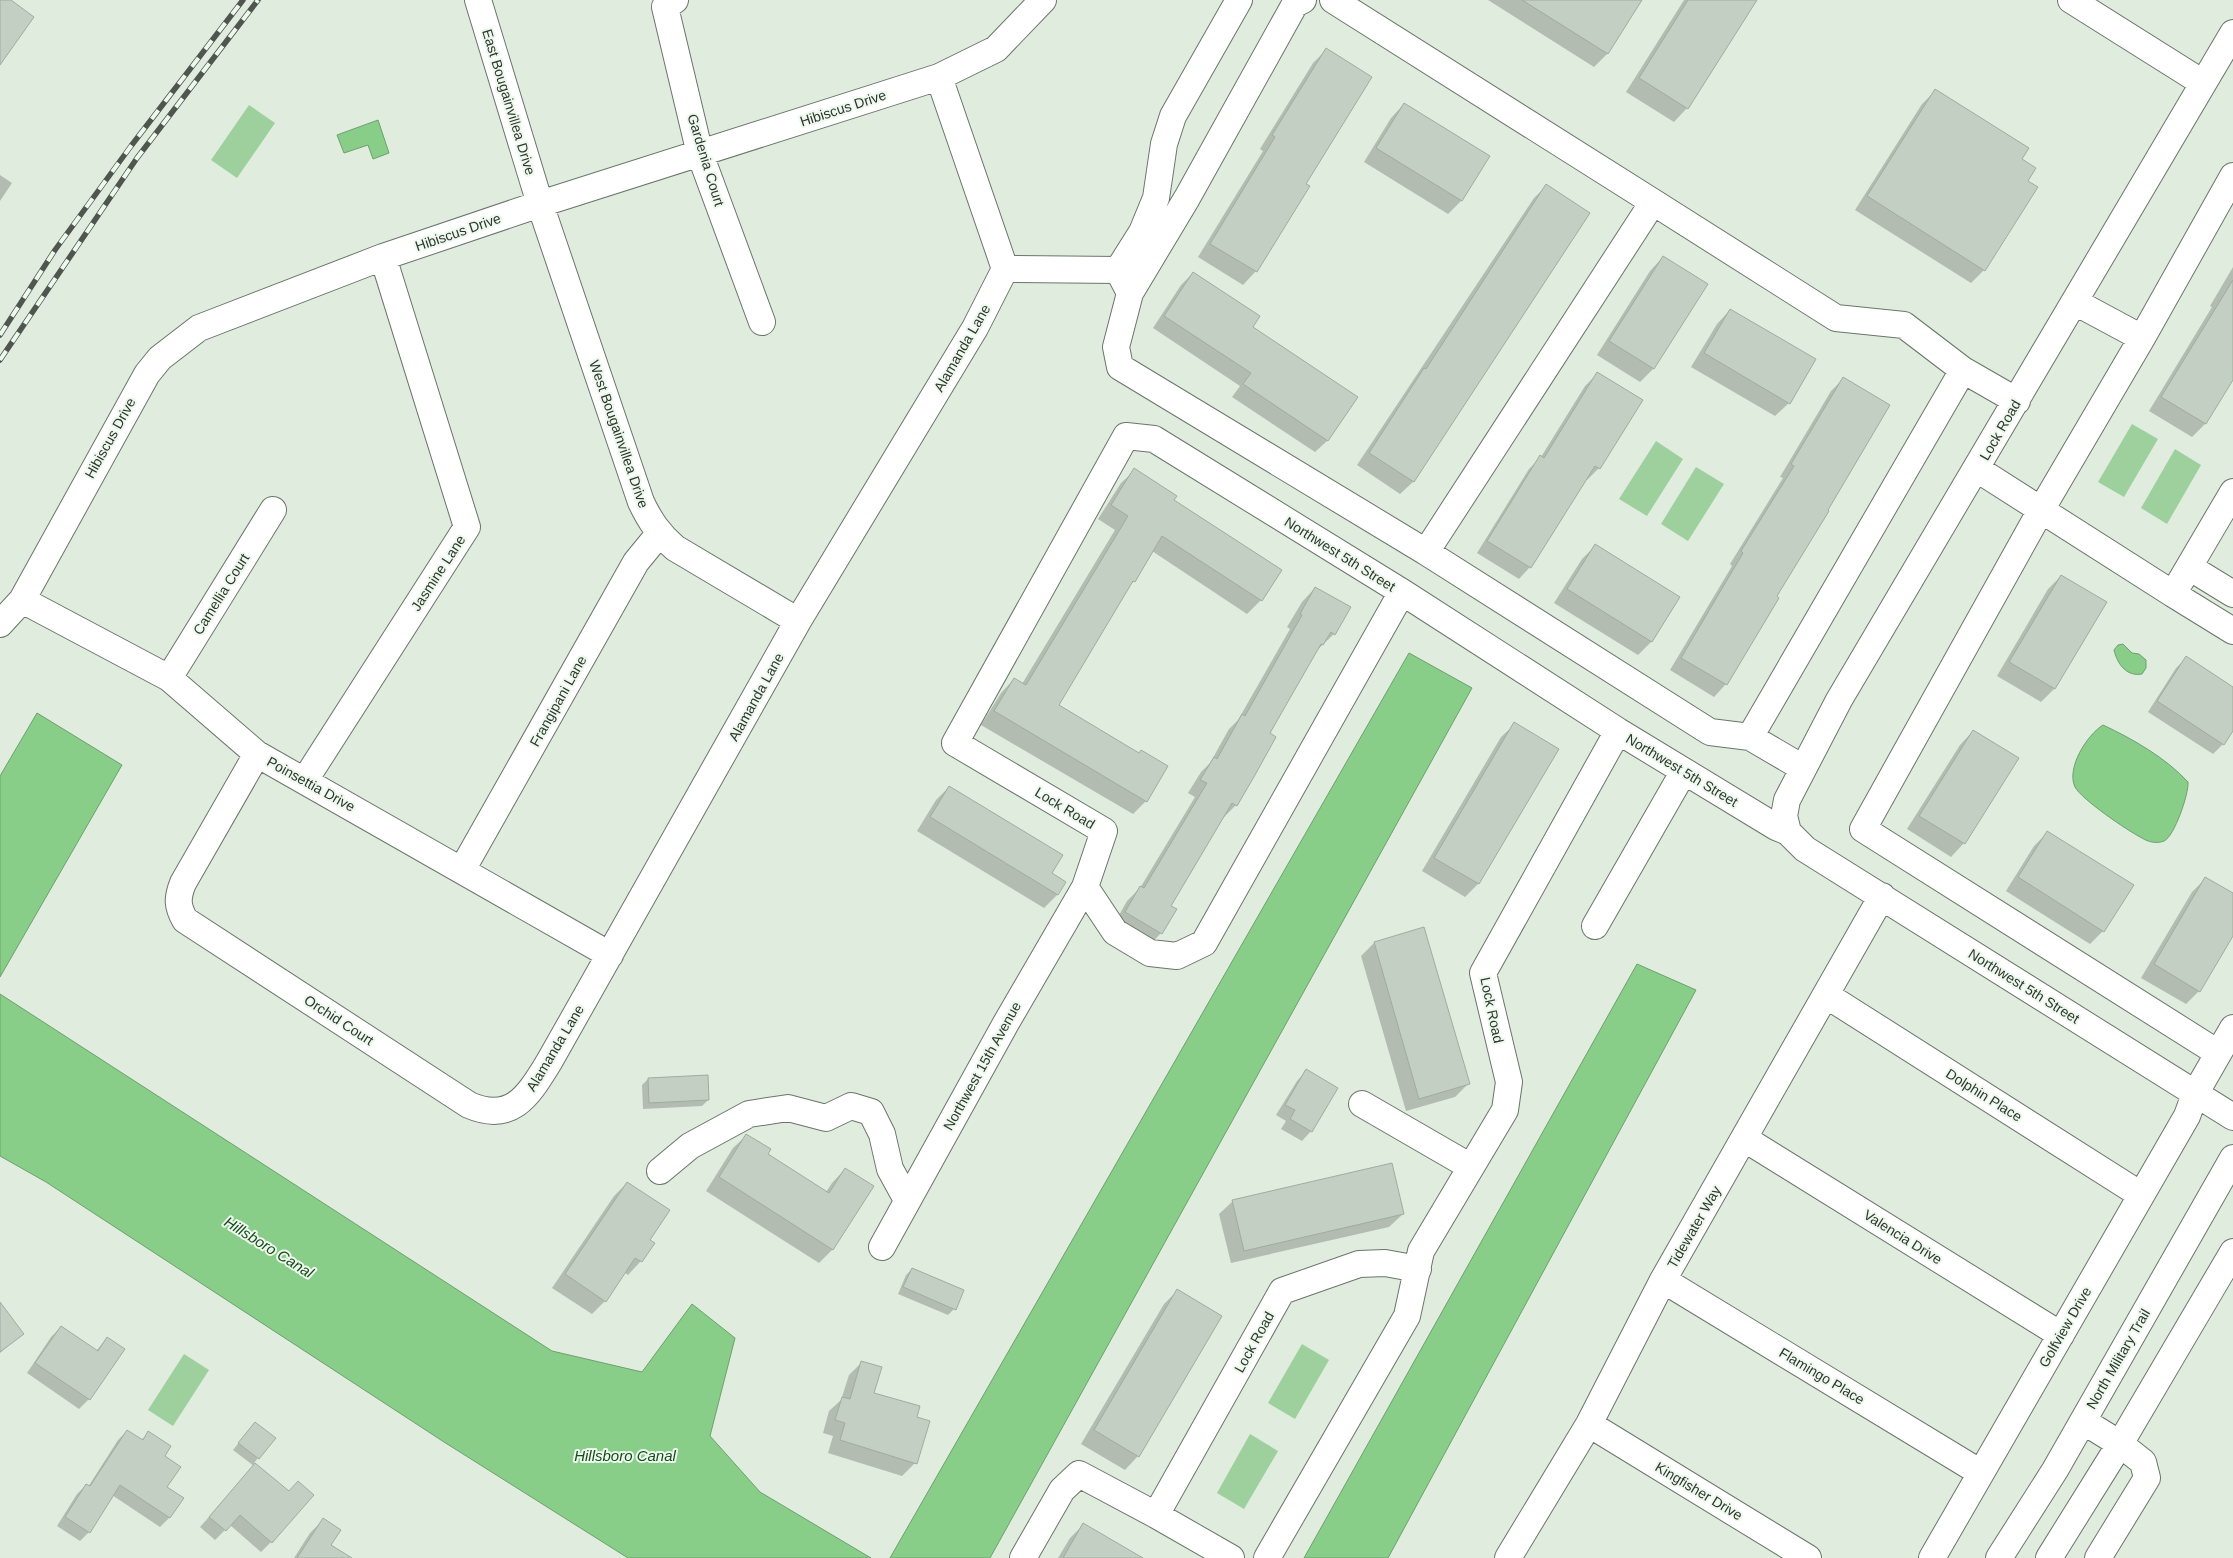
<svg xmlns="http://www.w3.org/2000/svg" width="2233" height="1558" font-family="Helvetica,sans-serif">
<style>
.green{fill:#9ed09e}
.water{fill:#88ce89;stroke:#6ea06e}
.shadow{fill:#0003}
.building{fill:#c2cfc2;stroke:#9fac9f}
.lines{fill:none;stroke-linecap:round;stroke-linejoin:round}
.minor-casing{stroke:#6a766a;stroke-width:28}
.minor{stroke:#fff;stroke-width:26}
.rail-casing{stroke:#50564f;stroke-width:5.5}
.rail{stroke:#ecf9ec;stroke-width:4;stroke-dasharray:11;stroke-linecap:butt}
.labels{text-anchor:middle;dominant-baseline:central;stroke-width:4;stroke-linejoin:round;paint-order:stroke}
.street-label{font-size:14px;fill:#30352f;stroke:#ecf9ec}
.water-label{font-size:15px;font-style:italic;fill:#194a1d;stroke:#ecf9ec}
</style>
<rect width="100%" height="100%" fill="#dfecde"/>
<path class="green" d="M 249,105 L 275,123 L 237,178 L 211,160 Z
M 2132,424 L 2158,439 L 2124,497 L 2098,482 Z
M 1656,441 L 1683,459 L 1647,516 L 1619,499 Z
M 2175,449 L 2201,465 L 2167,524 L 2141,508 Z
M 1696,467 L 1724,484 L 1688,541 L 1661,524 Z
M 1302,1344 L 1329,1360 L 1295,1419 L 1268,1403 Z
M 184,1354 L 209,1370 L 173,1426 L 148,1410 Z
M 1250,1434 L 1278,1451 L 1244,1509 L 1217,1493 Z"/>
<path class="water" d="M 378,120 L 389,153 L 373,159 L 368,145 L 344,153 L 337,135 Z
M 2123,644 L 2132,653 L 2139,654 L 2146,660 L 2146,668 L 2142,674 C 2126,677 2117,663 2114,650 L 2118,645 Z
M 1409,653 L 1472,688 L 990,1558 L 890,1558 Z
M 37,713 L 122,765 L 0,977 L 0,776 Z
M 2103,725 C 2133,739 2166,758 2188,782 C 2189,794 2174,837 2164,841 C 2157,844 2148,842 2142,838 C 2128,831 2081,799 2075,787 C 2066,768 2087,735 2103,725 Z
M 1637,964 L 1696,990 L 1388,1558 L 1304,1558 Z
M 0,994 L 552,1351 L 642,1372 L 692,1304 L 735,1338 L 710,1436 L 760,1492 L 871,1558 L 628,1558 L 444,1442 L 46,1182 L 0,1156 Z"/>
<path class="shadow" d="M 1488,0 L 1641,0 L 1607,54 L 1594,67 Z
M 1684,0 L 1755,0 L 1687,108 L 1674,122 L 1626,92 Z
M 1326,50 L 1304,184 L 1256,271 L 1243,285 L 1198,257 L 1263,151 L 1260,149 L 1313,63 Z
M 1936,90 L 2020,159 L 1984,270 L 1971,283 L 1855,210 L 1922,104 Z
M 1404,104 L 1489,156 L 1461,201 L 1448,214 L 1364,162 L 1391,118 Z
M 0,175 L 12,183 L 0,201 Z
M 1546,186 L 1589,213 L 1413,482 L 1400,494 L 1357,465 L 1534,198 Z
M 1663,257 L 1653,369 L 1640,382 L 1597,355 L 1650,271 Z
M 2233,267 L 2233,378 L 2205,424 L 2192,437 L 2149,411 L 2212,307 L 2210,306 Z
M 1193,273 L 1252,327 L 1356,397 L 1327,441 L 1315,452 L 1232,397 L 1240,386 L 1153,328 L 1181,285 Z
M 1730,310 L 1789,403 L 1775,416 L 1691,367 L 1717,324 Z
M 1597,374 L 1599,468 L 1587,480 L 1585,478 L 1530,567 L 1519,579 L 1477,553 L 1529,469 L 1541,457 L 1585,386 Z
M 1843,379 L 1775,597 L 1726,684 L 1714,697 L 1670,670 L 1732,566 L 1730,564 L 1783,478 L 1780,477 L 1831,391 Z
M 1135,470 L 1172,501 L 1280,571 L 1261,600 L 1247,614 L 1152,551 L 1134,581 L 1127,588 L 1057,705 L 1146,801 L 1133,814 L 981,725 L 1001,693 L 1014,679 L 1022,684 L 1115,530 L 1098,519 L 1121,483 Z
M 1595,546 L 1679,597 L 1651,642 L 1638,655 L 1554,603 L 1582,559 Z
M 2061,576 L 2054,689 L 2041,702 L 1997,676 L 2048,589 Z
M 1315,588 L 1334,634 L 1313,654 L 1268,734 L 1236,805 L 1223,818 L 1169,906 L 1161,933 L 1148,947 L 1113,926 L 1127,901 L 1140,888 L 1195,797 L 1188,793 L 1201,772 L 1210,763 L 1229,729 L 1238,720 L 1290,629 L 1287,627 L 1302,602 Z
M 2186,658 L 2233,688 L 2233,729 L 2223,744 L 2213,754 L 2148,712 L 2176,668 Z
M 1515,724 L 1557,750 L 1478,884 L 1465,897 L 1422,871 L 1501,737 Z
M 1973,731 L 1964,843 L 1951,857 L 1907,829 L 1960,745 Z
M 949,787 L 1050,874 L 1064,882 L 1057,895 L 1044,908 L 917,831 L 936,800 Z
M 2048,832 L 2103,931 L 2090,944 L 2006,891 L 2034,846 Z
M 2205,879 L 2233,895 L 2233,934 L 2199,991 L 2186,1004 L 2141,978 L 2192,892 Z
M 1374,943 L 1468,1084 L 1455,1097 L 1406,1111 L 1361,956 Z
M 1306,1071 L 1311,1131 L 1302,1141 L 1281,1129 L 1286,1121 L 1276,1115 L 1297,1081 Z
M 648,1079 L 708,1100 L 702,1106 L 643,1109 L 642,1085 Z
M 747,1135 L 766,1155 L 826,1192 L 832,1183 L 845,1169 L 832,1250 L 819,1263 L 706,1191 L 733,1148 Z
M 627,1183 L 648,1240 L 653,1243 L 641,1261 L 628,1275 L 624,1272 L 605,1301 L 592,1314 L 552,1288 L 614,1196 Z
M 1233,1201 L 1403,1214 L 1389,1227 L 1231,1263 L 1219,1214 Z
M 912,1269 L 954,1309 L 948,1315 L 898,1294 L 906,1275 Z
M 1177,1291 L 1221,1317 L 1138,1456 L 1125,1470 L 1081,1444 L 1164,1304 Z
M 0,1304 L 22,1334 L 0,1353 Z
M 61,1327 L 96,1351 L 107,1338 L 89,1399 L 79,1409 L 27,1373 L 51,1337 Z
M 862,1362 L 873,1393 L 915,1418 L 915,1463 L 902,1476 L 828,1453 L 833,1436 L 823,1433 L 829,1411 L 841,1400 L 849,1375 Z
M 249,1430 L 274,1438 L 254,1463 L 288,1492 L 271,1542 L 261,1552 L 230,1525 L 215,1540 L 200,1527 L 254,1466 L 233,1450 Z
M 127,1431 L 141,1440 L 149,1433 L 163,1456 L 166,1487 L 182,1498 L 169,1518 L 160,1527 L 112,1495 L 89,1532 L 80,1541 L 57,1526 L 77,1494 L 86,1485 L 88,1487 L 118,1440 Z
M 323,1520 L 330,1545 L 350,1558 L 294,1558 L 310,1533 Z
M 1083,1525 L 1140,1558 L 1058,1558 L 1070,1538 Z"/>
<path class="building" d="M 0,0 L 11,0 L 34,17 L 0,65 Z
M 1522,0 L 1642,0 L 1608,54 Z
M 1688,0 L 1757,0 L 1688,109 L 1639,78 Z
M 1326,48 L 1372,77 L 1306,184 L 1310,186 L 1257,272 L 1210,244 L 1275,137 L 1272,135 Z
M 1935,89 L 2029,148 L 2022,159 L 2036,168 L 2028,181 L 2038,187 L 1985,271 L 1867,196 Z
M 1404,103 L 1490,156 L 1462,201 L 1376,148 Z
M 1546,184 L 1590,213 L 1414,482 L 1369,453 L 1424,368 L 1426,369 Z
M 1663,256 L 1708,284 L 1654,369 L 1609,341 Z
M 1193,272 L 1260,316 L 1253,327 L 1358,397 L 1328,441 L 1243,384 L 1251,373 L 1164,316 Z
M 2233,280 L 2233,380 L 2206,424 L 2161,397 Z
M 1730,309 L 1816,359 L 1790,404 L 1704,353 Z
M 1597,372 L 1643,400 L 1600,469 L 1595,466 L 1531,568 L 1487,541 L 1540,455 L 1544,458 Z
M 1843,377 L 1890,405 L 1828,510 L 1829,511 L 1777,596 L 1779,598 L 1727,685 L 1681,658 L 1743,553 L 1741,551 L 1794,466 L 1791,464 Z
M 1134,468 L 1177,496 L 1174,500 L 1282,570 L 1262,601 L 1162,536 L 1135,582 L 1133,581 L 1059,705 L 1139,753 L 1141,750 L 1168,766 L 1147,802 L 994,711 L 1014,678 L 1026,685 L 1128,516 L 1111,505 Z
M 1595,544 L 1680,597 L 1652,642 L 1567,589 Z
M 2061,575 L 2107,602 L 2055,689 L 2009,662 Z
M 1315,587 L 1351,607 L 1335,635 L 1331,632 L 1323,645 L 1321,644 L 1270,733 L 1276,737 L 1255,775 L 1237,806 L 1232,803 L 1171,906 L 1177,909 L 1162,934 L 1125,912 L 1140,886 L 1144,888 L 1207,783 L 1200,780 L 1214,757 L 1217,759 L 1242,714 L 1245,716 L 1302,615 L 1300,614 Z
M 2186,656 L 2233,687 L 2233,731 L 2224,745 L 2157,701 Z
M 1514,722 L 1559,749 L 1479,884 L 1434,858 Z
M 1973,730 L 2019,758 L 1965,844 L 1919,816 Z
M 949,786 L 1063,855 L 1052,873 L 1066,882 L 1058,895 L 930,817 Z
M 2047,831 L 2134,885 L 2104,932 L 2018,877 Z
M 2205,877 L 2233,893 L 2233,936 L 2200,992 L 2154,964 Z
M 1424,927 L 1470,1084 L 1419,1099 L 1374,942 Z
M 1306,1069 L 1338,1088 L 1312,1132 L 1290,1119 L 1295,1110 L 1285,1105 Z
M 708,1075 L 709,1100 L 649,1103 L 648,1078 Z
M 746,1134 L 771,1149 L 768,1154 L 829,1193 L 845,1168 L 874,1186 L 833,1250 L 719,1177 Z
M 1392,1163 L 1404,1214 L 1244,1251 L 1232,1200 Z
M 627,1182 L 670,1210 L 650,1240 L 655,1243 L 642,1262 L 635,1258 L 606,1302 L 565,1274 Z
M 912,1268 L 964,1290 L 956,1310 L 903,1287 Z
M 1177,1289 L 1222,1316 L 1139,1457 L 1094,1430 Z
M 0,1302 L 24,1334 L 0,1352 Z
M 61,1326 L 98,1351 L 107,1337 L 125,1349 L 90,1400 L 35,1363 Z
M 861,1361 L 882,1367 L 874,1393 L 920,1406 L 917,1417 L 930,1421 L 917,1464 L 840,1440 L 845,1423 L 835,1420 L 842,1397 L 850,1399 Z
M 255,1422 L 276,1438 L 259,1459 L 238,1443 Z
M 127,1430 L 143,1440 L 148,1431 L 171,1446 L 165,1456 L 181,1467 L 167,1487 L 184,1498 L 170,1518 L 120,1485 L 90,1533 L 65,1517 L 86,1484 L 90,1486 Z
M 255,1463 L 289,1491 L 298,1481 L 314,1495 L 272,1543 L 240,1515 L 226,1531 L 209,1517 Z
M 323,1518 L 341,1530 L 331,1545 L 352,1558 L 297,1558 Z
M 1083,1523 L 1143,1558 L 1063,1558 Z"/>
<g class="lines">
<defs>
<path id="minor" d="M 478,0 L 540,204 L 641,502 C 650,521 659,534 675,548 L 798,621
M 675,0 L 665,7 L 700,154 L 762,322
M 1333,0 L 1653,202
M 2071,0 L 2203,83
M 1005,269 L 1118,270 L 1142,232 L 1156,198 L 1164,144 L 1173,116 L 1239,0
M 1118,270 L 1130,293 L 1116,347 L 1120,367 L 1426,552
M 1130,293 L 1187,198 L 1295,4 L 1303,0
M 2075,302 L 2142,338
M 1977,469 L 2173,594 L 2233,492
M 2189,567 L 2233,594
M 1402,592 L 1204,943 L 1177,956 L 1150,953 L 1115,932 L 1085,887 L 1104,831 L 955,743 L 1126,436 L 1154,439 L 1402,592 L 1618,731 L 1776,827 L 1788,832 L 1805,849 L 2233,1117
M 2173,594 L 2233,631
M 22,600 L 169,678 L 257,754 L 610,955
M 0,624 L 22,600 L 147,374 L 160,358 L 199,328 L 383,257 L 540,204 L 939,77 L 996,49 L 1043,0
M 169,678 L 273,510
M 1750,737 L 1710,732 L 1426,552 L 1653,202 L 1836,318 L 1904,325 L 1963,370
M 257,754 L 183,883 C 177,898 177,906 185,920 L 469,1105 C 513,1124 529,1094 549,1062 L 798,621 L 975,328 L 1005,269 L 939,77
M 1803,768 L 1750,737 L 1963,370 L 2017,401
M 305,780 L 467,527 L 383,257
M 1788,832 L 1784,816 L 1787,800 L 1839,700 L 2233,33
M 462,870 L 636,562 L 659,534
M 1595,926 L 1684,771
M 1826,995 L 2141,1195
M 2218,1053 L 1863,829 L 2041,510 L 2142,338 L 2233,176
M 1362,1104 L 1471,1167
M 1745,1139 L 2061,1335
M 660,1171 L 690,1146 L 749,1114 L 788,1108 L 826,1118 L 851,1106 L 871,1112 L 882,1134 L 890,1169 L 907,1200
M 882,1247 L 1006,1023 L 1085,887
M 1663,1280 L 1981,1473
M 2083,1421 L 2120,1444 L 2143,1462 L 2147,1478 L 2098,1558
M 1589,1424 L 1808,1558
M 1023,1558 L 1062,1490 L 1079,1474 L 1156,1515
M 1231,1558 L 1156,1515 L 1282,1291 L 1359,1264 L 1385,1263 L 1418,1269
M 1267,1558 L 1407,1316 L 1421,1251 L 1505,1110 L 1509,1082 L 1483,973 L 1618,731
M 1508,1558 L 1589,1424 L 1663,1280 L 1882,896
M 1932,1558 L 2187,1116 L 2195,1094 L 2233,1028
M 1999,1558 L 2055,1470 L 2233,1158
M 2049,1558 L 2120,1444 L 2233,1252"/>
</defs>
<use href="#minor" class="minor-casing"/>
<use href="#minor" class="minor"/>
<defs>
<path id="rail" d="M 0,335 L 55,250 L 131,146 L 243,0
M 0,360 L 137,158 L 258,0"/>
</defs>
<use href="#rail" class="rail-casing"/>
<use href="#rail" class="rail"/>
</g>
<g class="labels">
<g class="street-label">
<text transform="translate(509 102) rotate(73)">East Bougainvillea Drive</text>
<text transform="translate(843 108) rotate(-18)">Hibiscus Drive</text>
<text transform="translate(706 160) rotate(73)">Gardenia Court</text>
<text transform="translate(458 232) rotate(-19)">Hibiscus Drive</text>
<text transform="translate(962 348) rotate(-60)">Alamanda Lane</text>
<text transform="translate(2000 430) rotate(-60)">Lock Road</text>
<text transform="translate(619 434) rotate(71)">West Bougainvillea Drive</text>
<text transform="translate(110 438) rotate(-61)">Hibiscus Drive</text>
<text transform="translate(1340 554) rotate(32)">Northwest 5th Street</text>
<text transform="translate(438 573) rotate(-57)">Jasmine Lane</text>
<text transform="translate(221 594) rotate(-58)">Camellia Court</text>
<text transform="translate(756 697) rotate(-61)">Alamanda Lane</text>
<text transform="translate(558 701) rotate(-61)">Frangipani Lane</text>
<text transform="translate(1682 770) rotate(31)">Northwest 5th Street</text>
<text transform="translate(311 784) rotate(29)">Poinsettia Drive</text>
<text transform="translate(1065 808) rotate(31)">Lock Road</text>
<text transform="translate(2024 986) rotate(32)">Northwest 5th Street</text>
<text transform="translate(1492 1010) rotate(78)">Lock Road</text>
<text transform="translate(339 1020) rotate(33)">Orchid Court</text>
<text transform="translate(555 1048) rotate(-59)">Alamanda Lane</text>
<text transform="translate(982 1066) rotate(-61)">Northwest 15th Avenue</text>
<text transform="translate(1984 1095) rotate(32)">Dolphin Place</text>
<text transform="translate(1694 1227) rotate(-60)">Tidewater Way</text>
<text transform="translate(1903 1237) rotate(32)">Valencia Drive</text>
<text transform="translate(2065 1327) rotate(-60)">Golfview Drive</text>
<text transform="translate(1254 1342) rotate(-61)">Lock Road</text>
<text transform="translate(2118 1359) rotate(-60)">North Military Trail</text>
<text transform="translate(1822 1376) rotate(31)">Flamingo Place</text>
<text transform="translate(1699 1491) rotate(31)">Kingfisher Drive</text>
</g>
<g class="water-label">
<text transform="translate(269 1247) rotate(32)">Hillsboro Canal</text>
<text x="625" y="1455">Hillsboro Canal</text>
</g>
</g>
</svg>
